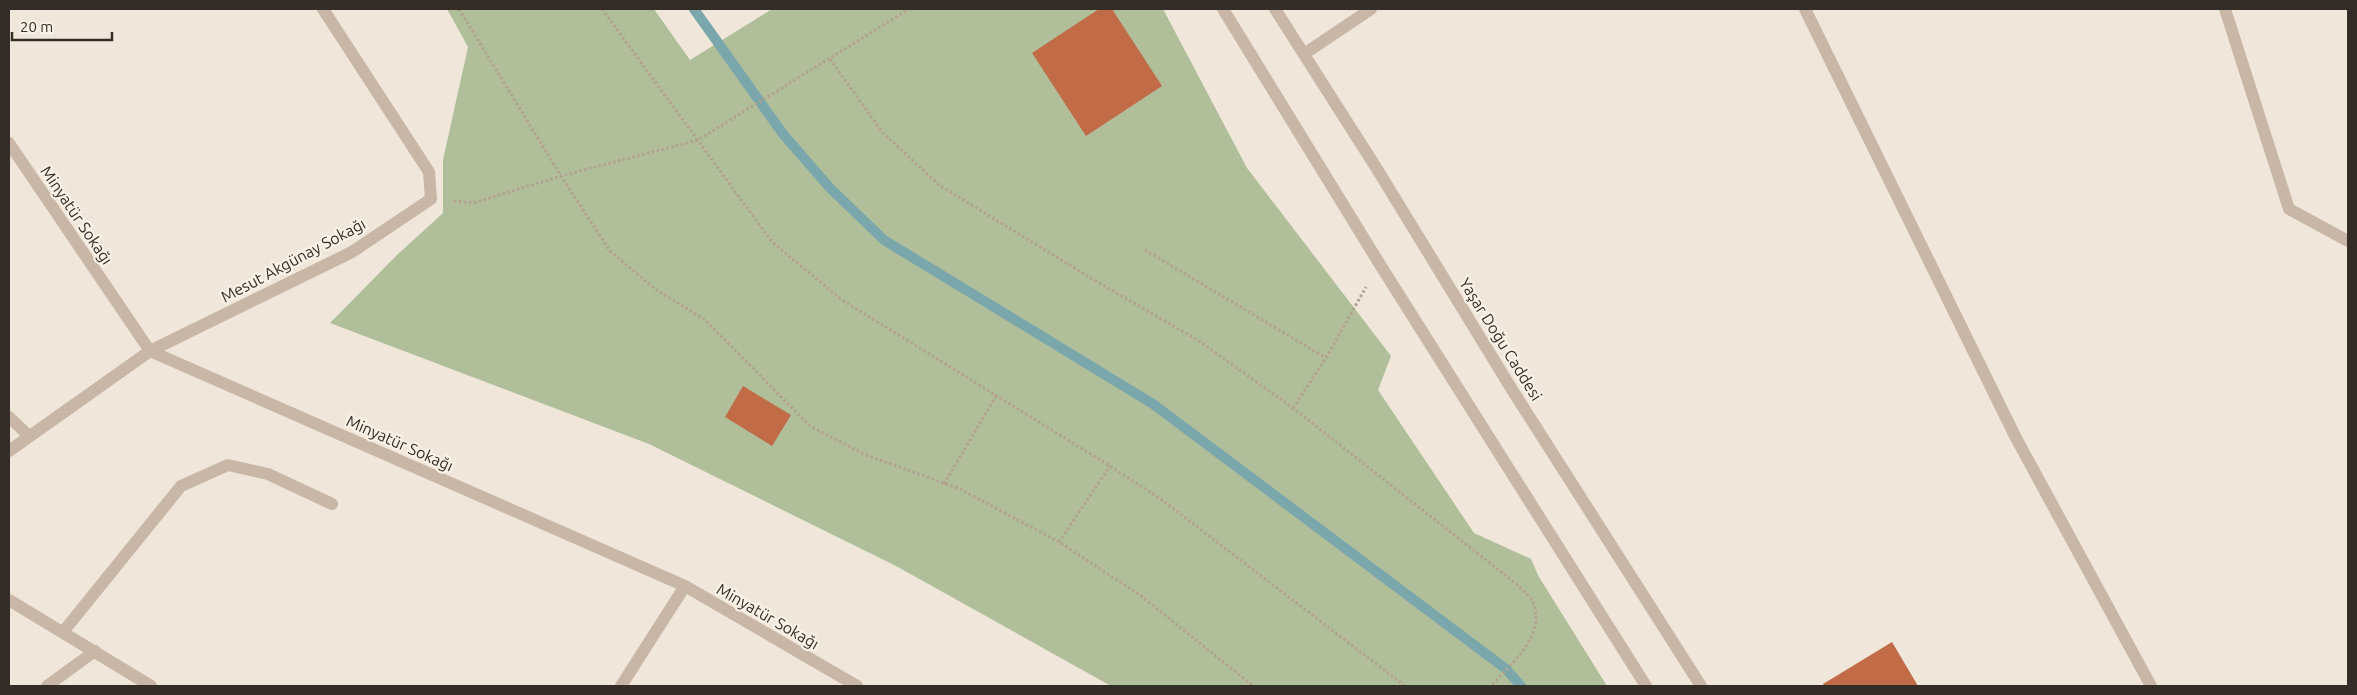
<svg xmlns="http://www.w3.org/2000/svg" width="2357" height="695" font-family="Ubuntu,sans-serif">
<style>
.green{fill:#b0bf9a}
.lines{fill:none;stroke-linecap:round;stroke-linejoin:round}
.stream{stroke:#7aa7ac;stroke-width:10}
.building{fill:#c16b47}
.path{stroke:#b3a191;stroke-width:3;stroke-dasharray:2.5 2.5;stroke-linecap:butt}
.minor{stroke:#c8b7a6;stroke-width:12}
.labels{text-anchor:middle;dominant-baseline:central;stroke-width:4.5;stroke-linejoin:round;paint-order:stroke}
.street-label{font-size:16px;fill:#342c27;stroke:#f8f1e6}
</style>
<rect width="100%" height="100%" fill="#f0e7da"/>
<path class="green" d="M 447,9 L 654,9 L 690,60 L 772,9 L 1163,9 L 1247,168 L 1391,356 L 1378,390 L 1474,533 L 1531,559 L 1539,577 L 1607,686 L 1111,686 L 896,566 L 649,444 L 330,323 L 397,255 L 443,213 L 443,160 L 468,47 Z"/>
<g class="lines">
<path class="stream" d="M 694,9 L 783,134 L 830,188 L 884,240 L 1153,404 L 1506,669 L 1521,686"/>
</g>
<path class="building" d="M 1099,9 L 1112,9 L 1162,86 L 1086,136 L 1032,53 Z
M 743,386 L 791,415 L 772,446 L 725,417 Z
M 1892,642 L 1918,686 L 1824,686 L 1823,684 Z"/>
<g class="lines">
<path class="path" d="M 459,9 L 561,176 L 610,251 L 655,289 L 705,320 L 810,426 L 866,455 L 960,489 L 1059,542 L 1140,595 L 1253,686
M 602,9 L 772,242 L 842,300 L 1110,466 L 1162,500 L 1405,686
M 830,59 L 882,132 L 939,185 L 1089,277 L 1196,339 L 1293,408 L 1519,586 C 1522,590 1529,595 1532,600 C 1548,635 1511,663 1491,686
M 454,201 L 473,203 L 561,176 L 698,140 L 909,9
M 1145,250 L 1326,358
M 1293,408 L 1326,358 L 1366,287
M 944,484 L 996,396
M 1059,542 L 1110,466"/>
<path class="minor" d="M 1223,9 L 1379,263 L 1646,686
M 1275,9 L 1377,169 L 1511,388 L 1701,686
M 1805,9 L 2016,438 L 2151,686
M 2225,9 L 2289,209 L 2348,241
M 1304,54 L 1371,9
M 9,143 L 150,351 L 685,586 L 857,686
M 9,417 L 29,436
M 9,451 L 150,351 L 352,252 L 431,199 L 429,172 L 323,9
M 9,600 L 151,686
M 63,632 L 181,486 L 228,465 L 268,474 L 332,504
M 47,686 L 95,651
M 621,686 L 685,586"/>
</g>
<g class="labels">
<g class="street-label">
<text transform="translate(77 215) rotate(56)">Minyatür Sokağı</text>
<text transform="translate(293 260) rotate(-28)">Mesut Akgünay Sokağı</text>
<text transform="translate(1501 339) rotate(58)">Yaşar Doğu Caddesi</text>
<text transform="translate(400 443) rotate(24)">Minyatür Sokağı</text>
<text transform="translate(768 616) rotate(30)">Minyatür Sokağı</text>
</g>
</g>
<rect width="2357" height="695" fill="none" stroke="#342c27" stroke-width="20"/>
<path d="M12 32v8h100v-8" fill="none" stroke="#342c27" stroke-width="2.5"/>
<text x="20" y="32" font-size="15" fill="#342c27" stroke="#f8f1e6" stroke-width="4" paint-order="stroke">20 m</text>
</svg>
